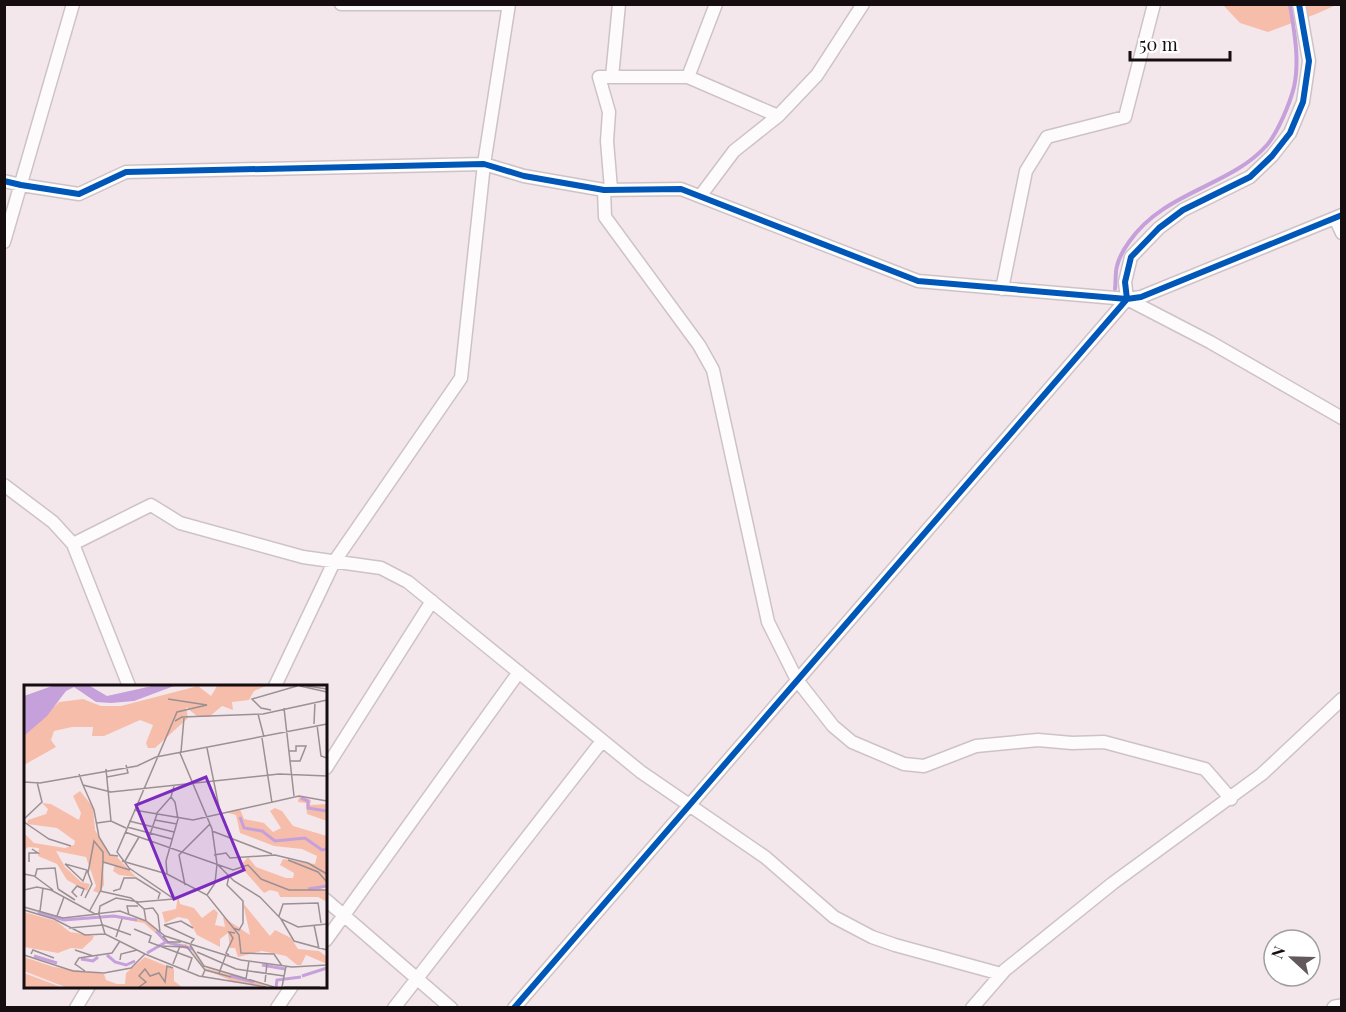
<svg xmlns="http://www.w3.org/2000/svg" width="1346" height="1012" font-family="'Playfair Display',serif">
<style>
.green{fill:#f7bdab}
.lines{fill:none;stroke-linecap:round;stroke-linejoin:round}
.stream{stroke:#c5a0db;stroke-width:4}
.minor-casing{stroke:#cdc3c6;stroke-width:15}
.tertiary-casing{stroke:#cdc3c6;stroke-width:18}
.minor{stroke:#fdfbfc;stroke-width:12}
.tertiary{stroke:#fdfbfc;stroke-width:15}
.cycleway-casing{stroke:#fff;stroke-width:10}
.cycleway{stroke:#0057b8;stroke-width:6}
.inset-river{fill:none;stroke:#c5a0db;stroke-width:3}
.inset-road{fill:none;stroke:#9b9093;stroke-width:1.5}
.view{fill:#7b2cbf;fill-opacity:0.15;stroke:#7b2cbf;stroke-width:3}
.inset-edge{fill:none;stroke:#150d10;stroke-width:3}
</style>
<rect width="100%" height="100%" fill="#f4e7eb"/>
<path class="green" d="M 1223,5 L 1336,5 L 1316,14 L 1268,32 L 1240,23 Z"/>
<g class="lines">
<path class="stream" d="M 1115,289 C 1116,282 1115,273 1117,266 C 1119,257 1124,249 1129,242 C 1164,191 1230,187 1267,145 C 1278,132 1290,103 1294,87 C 1300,60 1294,31 1290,4"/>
<defs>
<path id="minor" d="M 341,4 L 500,4
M 716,4 L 688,77 L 778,116
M 612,77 L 619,4
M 4,181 L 21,185 L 79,194 L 126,172 L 484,164 L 524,176 L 604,190 L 681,189 L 918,281 L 1127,299 L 1141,297 L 1342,215
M 611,189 L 607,141 L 609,112 L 599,77 L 688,77
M 604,190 L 605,217 L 699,345 L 713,370 L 768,622 L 797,680 L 833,726 L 852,742 L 904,764 L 924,766 L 976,746 L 1038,740 L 1072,743 L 1104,742 L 1205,769 L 1231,799
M 701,195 L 734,151 L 778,116 L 817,75 L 863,4
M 1335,218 L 1342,233
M 4,242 L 73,4
M 1002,289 L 1026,171 L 1047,137 L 1125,117 L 1154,4
M 1127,299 L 1210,342 L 1342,418
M 4,485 L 53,522 L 73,544 L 129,686
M 73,544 L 151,505 L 180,523 L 303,557 L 381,568 L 408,582 L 641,772 L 765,857 L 834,917 L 872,937 L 895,945 L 1001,974
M 275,686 L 334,562 L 461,378 L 484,164 L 509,4
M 326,768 L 432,601
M 326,900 L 451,1008
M 326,940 L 519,672
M 76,1008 L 89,986
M 277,1008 L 292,986
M 394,1008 L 602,741
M 514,1008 L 1127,299 L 1125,282 L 1131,257 L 1159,228 L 1183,210 L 1250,177 L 1272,156 L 1290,133 L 1303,102 L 1309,61 L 1299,4
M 972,1008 L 1005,970 L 1113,883 L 1262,774 L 1342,699"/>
<path id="tertiary" d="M 1335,1008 L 1342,1007"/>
</defs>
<use href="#minor" class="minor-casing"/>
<use href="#tertiary" class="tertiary-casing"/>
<use href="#minor" class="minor"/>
<use href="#tertiary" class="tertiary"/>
<defs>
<path id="cycleway" d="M 4,181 L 21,185 L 79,194 L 126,172 L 484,164 L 524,176 L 604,190 L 681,189 L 918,281 L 1127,299 L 1141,297 L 1342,215
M 514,1008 L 1127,299 L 1125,282 L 1131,257 L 1159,228 L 1183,210 L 1250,177 L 1272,156 L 1290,133 L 1303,102 L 1309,61 L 1299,4"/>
</defs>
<use href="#cycleway" class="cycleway-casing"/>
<use href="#cycleway" class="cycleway"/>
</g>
<g transform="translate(24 685)">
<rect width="303" height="303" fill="#f4e7eb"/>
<path d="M 174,1 L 187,11 L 193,1 L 242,1 L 230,6 L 225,15 L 208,17 L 209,25 L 198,21 L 185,32 L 174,32 L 162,22 L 164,33 L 131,63 L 124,63 L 122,58 L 129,40 L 116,35 L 80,51 L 68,51 L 69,42 L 48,42 L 30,46 L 27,55 L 32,62 L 0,80 L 0,51 L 35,17 L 59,14 L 77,21 L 97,21 ZM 56,106 L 69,122 L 71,145 L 86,170 L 93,172 L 112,192 L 95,190 L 89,186 L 91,180 L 79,177 L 80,200 L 75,208 L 69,206 L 72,201 L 62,172 L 32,166 L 41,182 L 57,197 L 66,199 L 63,206 L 43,195 L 33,179 L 14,171 L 15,163 L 4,162 L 0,166 L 0,148 L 10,158 L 41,163 L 50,160 L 51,156 L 33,143 L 3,139 L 4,135 L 22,129 L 24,124 L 18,118 L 27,119 L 55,135 L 57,128 L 49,111 ZM 275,111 L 287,115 L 286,120 L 303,119 L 303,136 L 283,129 L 282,118 L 274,117 ZM 251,123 L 258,126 L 269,141 L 303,151 L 303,200 L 297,203 L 303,206 L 303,217 L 294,212 L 256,212 L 254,207 L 246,205 L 240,208 L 216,181 L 224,172 L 232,182 L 262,193 L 269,193 L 270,188 L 256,180 L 259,174 L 291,179 L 293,171 L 278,164 L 250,161 L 216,148 L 212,130 L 201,127 L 216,124 L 220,134 L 240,138 L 249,147 L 257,143 L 246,126 ZM 154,210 L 156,219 L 170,223 L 178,233 L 190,224 L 194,228 L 191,240 L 201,242 L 199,232 L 226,250 L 219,218 L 246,251 L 251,245 L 267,253 L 274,264 L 295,266 L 303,272 L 303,279 L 282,270 L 277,280 L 273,280 L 262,271 L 238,266 L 214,272 L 211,263 L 206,263 L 204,248 L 196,254 L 196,262 L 173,250 L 164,234 L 154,232 L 141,238 L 138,227 L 152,224 ZM 0,223 L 41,234 L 90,231 L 116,234 L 127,240 L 144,258 L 162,259 L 166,262 L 181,283 L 251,302 L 210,297 L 181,284 L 164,261 L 144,259 L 120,238 L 87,232 L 37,235 ZM 0,227 L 32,236 L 46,247 L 70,251 L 68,255 L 58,264 L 47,263 L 34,268 L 0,262 ZM 0,272 L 30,282 L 80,289 L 82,295 L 93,299 L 101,299 L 102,288 L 121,272 L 150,284 L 150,296 L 158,302 L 41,302 L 0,286 ZM 0,288 L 37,302 L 0,302 Z" fill="#f7bdab"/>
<path d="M 28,1 L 66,1 L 83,11 L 128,1 L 150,1 L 110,16 L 87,18 L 72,17 L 50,2 L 42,6 L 23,31 L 0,51 L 0,11 Z" fill="#c5a0db"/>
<path class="inset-river" d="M 277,113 L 284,116 L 284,123 L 303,126M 216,132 L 220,143 L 238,146 L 251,156 L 281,153 L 298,165 L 303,164M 284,204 L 303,201M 14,227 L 40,235 L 90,231 L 113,235M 132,246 L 142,257 L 169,264M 123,268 L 142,257M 83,270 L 91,277 L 102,280 L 111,276M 10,271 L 33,278M 57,274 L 69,276 L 74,272M 238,280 L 261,284M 206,291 L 230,297M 278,291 L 303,283M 252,302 L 253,295 L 277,292"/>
<path class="inset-road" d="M 276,1 L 303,7M 283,1 L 303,4M 260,23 L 270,111M 247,25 L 237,23 L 228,14 L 273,1M 234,29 L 240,52M 151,36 L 158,32 L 239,29 L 303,15M 290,39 L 291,17M 293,40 L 297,71 L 303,73M 238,53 L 248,118M 183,63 L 196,127M 265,66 L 272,66 L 272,61 L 282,61 L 276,76 L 266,76M 157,67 L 160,33M 156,68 L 188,144 L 193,179 L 191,198 L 183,210M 82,84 L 87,136M 55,89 L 59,100 L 87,107 L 255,89 L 303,91M 83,92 L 104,88 L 102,80M 0,97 L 16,98 L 113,81 L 132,72 L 303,39M 59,100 L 70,125 L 75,152 L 86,170 L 94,171M 110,125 L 169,135 L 275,111 L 303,116M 132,129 L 147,112 L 150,101M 0,134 L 18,117 L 13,97M 131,135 L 153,139M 105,136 L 150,147M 0,137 L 25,154 L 47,161M 73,138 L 87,136 L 102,143M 103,142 L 148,154M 188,146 L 248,169M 101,147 L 209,185 L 224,180 L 237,194 L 265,205 L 303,205M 124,155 L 133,129M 190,170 L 202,168 L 206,173 L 251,170 L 284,178 L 303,189M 264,175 L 294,187 L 303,197M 98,176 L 143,189 L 183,210 L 215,250 L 217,268 L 250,269 L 258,281M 101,176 L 115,152M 5,177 L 5,168 L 14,168 L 8,164M 194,180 L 210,196 L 236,212 L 257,234 L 274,242 L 303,239M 64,188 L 70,156 L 79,167 L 79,177M 0,189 L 10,191 L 29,205M 143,189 L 142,176 L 154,134 L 151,117 L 147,112M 205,191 L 203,200 L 219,216 L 219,238 L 215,245 L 209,243M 11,192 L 13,184 L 31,183 L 34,204M 161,200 L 155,170 L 186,139M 34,204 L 51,215M 0,205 L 13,202 L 27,205 L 71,229 L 96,226 L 122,236 L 141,251 L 217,275 L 268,282 L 303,280M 76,206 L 107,213 L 120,224 L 122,236M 89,206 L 96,204 L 100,193 L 112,193 L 136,208 L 134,214M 53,212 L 48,207 L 53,201 L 60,204 L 57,211M 61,213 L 68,199 L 63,185 L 41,179 L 59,196 L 63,185M 0,222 L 39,233 L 74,229M 120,224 L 129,223 L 134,230 L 136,247M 0,225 L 30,234 L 61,250 L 81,249M 16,226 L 19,203M 65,227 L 77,205 L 79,177 L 106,185M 75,228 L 76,221 L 92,213 L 115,217 L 150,214 L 105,183 L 93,167 L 153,27 L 183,20 L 144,14M 75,229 L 81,249 L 121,269 L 175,291 L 242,302M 105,230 L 103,221 L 114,221M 33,231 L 40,212M 255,231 L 259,219 L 294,218 L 297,238M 257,234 L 270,256 L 303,265M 140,240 L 170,254 L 167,258M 140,240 L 157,236 L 169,243M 290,240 L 295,264M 45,243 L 79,240 L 107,250M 110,244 L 127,251 L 125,257 L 168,273 L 164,285M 139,251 L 144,257 L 157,257M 92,252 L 98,234M 166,260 L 180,281 L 250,302M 135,261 L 163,262 L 181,285M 51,265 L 69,271M 173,267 L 212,284 L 260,291M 7,269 L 9,265 L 30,273M 0,270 L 49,286 L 80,288 L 107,283 L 121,269M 205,270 L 202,268 L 209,253 L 205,247 L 211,248M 96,275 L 97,269 L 113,265M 149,279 L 156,261M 61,286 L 51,279 L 55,273 L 88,268 L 96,256M 195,288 L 202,270M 178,292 L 181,285 L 207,292M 222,294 L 225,276M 241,297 L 243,278M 115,302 L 122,297 L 115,291 L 121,284 L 126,291 L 135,288 L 141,297 L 143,281 L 149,283M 258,302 L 262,281M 260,302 L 296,302"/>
<path class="view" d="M 182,92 L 220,185 L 150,214 L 112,120 Z"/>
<rect width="303" height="303" class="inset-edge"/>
</g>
<rect width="1346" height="1012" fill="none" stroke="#150d10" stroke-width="12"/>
<g transform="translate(1292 958) rotate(292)"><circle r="28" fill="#ffffff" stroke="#a19e9f" stroke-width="1.5"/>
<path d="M0-4.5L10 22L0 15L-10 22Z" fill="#63595d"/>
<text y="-9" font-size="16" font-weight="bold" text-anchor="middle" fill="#150d10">N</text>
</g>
<path d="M1130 51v9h100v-9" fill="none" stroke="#150d10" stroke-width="3"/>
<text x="1139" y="51" font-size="18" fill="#150d10" stroke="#ffffff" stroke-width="4.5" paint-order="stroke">50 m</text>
</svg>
